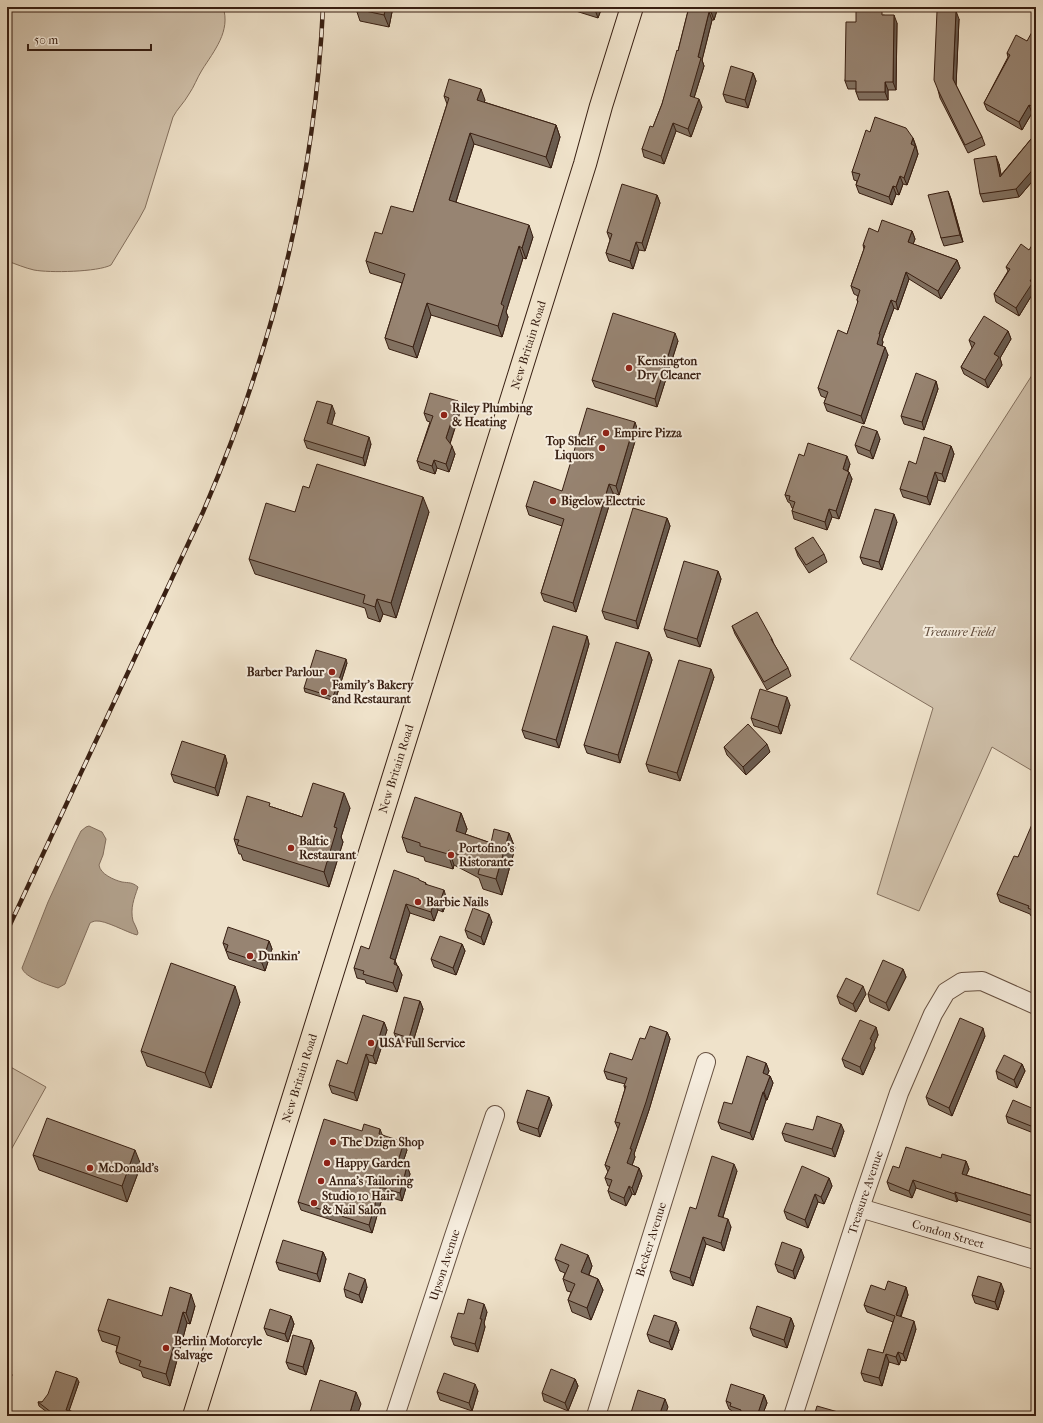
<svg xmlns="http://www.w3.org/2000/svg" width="1043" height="1423" font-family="'IM FELL French Canon',serif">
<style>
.green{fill:#d0c1ab;stroke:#84705e}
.water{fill:#b1a08b;stroke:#816c5b}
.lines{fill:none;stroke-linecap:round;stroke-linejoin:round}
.street-casing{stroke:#665040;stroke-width:20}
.primary-casing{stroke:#381f12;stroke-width:24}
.street{stroke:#f5ecdd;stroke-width:18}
.primary{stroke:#efe2ca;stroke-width:22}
.rail-casing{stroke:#381f12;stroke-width:4.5}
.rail{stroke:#f5ecdd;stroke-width:3;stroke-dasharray:9;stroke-linecap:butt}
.wall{fill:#827262;stroke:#381f12}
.shaded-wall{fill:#6a5c50;stroke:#381f12}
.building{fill:#978472;stroke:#381f12}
.poi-dot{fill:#8f2418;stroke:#f5ecdd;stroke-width:1.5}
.labels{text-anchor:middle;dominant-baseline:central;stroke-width:4;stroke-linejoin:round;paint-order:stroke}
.street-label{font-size:12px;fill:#381f12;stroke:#f5ecdd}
.poi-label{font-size:12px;font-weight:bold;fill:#381f12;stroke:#f5ecdd;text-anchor:start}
.park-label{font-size:12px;font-style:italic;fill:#5e4838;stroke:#f5ecdd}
</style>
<rect width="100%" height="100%" fill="#efe2ca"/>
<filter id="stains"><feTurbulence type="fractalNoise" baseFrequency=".005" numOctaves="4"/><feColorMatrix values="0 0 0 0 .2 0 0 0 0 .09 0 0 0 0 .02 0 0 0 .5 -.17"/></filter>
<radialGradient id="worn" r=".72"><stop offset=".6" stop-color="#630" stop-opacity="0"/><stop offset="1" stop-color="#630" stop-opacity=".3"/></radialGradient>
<path class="green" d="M 7,7 L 223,7 C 231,31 214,51 202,70 C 197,78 194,87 189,94 C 184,103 177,109 173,117 L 145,208 L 139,219 L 111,265 C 98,272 49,273 34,270 C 25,268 16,264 7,261 Z
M 1036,369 L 1036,773 L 992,747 L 919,911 L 877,894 L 933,708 L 850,659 Z
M 7,1065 L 46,1087 L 7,1157 Z"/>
<path class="water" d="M 89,826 L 102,832 L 106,839 L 103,855 L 99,865 C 100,874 114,880 122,882 C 129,883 132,882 138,887 C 134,899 130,908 133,921 C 135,925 137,929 138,933 L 137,935 C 126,932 105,920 96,921 C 94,921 92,922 90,923 L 65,984 L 58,988 C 49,985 25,978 22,968 L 48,902 L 75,843 L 81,831 L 86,827 Z"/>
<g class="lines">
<defs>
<g id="street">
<path id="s1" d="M 860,1208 L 1036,1260"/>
<path id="s2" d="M 395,1416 L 454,1236 L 495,1115"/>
<path id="s3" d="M 596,1416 L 706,1062"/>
<path id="s4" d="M 793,1416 L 860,1208 L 899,1093 L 933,1014 L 946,992 L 962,982 L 982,981 L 1036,1005"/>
</g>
<g id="primary">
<path id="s5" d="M 194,1416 L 585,164 L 601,106 L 632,7"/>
</g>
</defs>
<use href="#street" class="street-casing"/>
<use href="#primary" class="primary-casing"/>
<use href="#street" class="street"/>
<use href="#primary" class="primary"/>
<defs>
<path id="rail" d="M 7,931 L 203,512 C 272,352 315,182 323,7"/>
</defs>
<use href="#rail" class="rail-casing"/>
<use href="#rail" class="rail"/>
</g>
<path class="wall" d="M 393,7 L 389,27 L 360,21 L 356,9 Z
M 563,7 L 602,7 L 598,18 Z
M 689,7 L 718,7 L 714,20 L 712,20 L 702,60 L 704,66 L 694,98 L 702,107 L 691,137 L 676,131 L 664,164 L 644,157 L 642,149 L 653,127 L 662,104 L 678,51 Z
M 884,15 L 897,23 L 896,90 L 888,90 L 888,100 L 859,100 L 856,92 L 856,89 L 848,89 L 845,81 L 856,22 Z
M 959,19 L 956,85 L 982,137 L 985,145 L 968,153 L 940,98 L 938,90 Z
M 1036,34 L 1036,115 L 1032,113 L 1022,130 L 987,110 L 984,103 L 1008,57 L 1007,53 L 1027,41 Z
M 753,73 L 756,81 L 748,108 L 726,102 L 723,94 Z
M 444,96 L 485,100 L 484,102 L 556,125 L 560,137 L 551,168 L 474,144 L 456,202 L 533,237 L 526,259 L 523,258 L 506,312 L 508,317 L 502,337 L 431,315 L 417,358 L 389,349 L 385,338 L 402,283 L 370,273 L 366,261 L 382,234 L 413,212 L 447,104 Z
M 870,132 L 913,138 L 916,146 L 918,154 L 907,185 L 903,184 L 899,195 L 896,194 L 892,205 L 859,193 L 856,185 L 857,181 L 854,180 L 852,172 Z
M 1036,133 L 1036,177 L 1019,197 L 983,202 L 980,194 L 999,164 L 1001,175 Z
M 948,191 L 951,199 L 963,242 L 944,246 L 941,238 Z
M 657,195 L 660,203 L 645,251 L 639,250 L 633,269 L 609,261 L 606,253 L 610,240 L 607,232 Z
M 912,231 L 915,239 L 913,244 L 957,260 L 960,268 L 941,299 L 909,279 L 898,310 L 894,308 L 882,340 L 883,342 L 882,346 L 888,355 L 864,424 L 827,411 L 824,403 L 826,398 L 821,396 L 818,388 L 847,334 L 858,303 L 857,300 L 858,296 L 854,294 L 851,286 L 864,249 L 863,245 L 878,232 Z
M 1029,250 L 1034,287 L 1035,290 L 1019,316 L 996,302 L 994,294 L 1008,271 L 1006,267 Z
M 1008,331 L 1011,339 L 1000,358 L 1002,365 L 988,388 L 964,374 L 961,367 L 972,348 L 969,340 Z
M 678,341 L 657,407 L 595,387 L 592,380 Z
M 936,381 L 938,389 L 924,430 L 904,424 L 901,416 Z
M 458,401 L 461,409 L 450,444 L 455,454 L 449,472 L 437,468 L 435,474 L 420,469 L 417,461 L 430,422 L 427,421 L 424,413 Z
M 335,413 L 331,425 L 371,444 L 365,466 L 307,448 L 304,440 Z
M 638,431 L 619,495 L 613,493 L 576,612 L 544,601 L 541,593 L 562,526 L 529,515 L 526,506 L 562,491 Z
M 880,439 L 873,459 L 858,453 L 855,445 Z
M 951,446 L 954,454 L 945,482 L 938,480 L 930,505 L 903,497 L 900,489 L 916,464 Z
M 804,456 L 850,464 L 848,471 L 852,479 L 839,519 L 832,517 L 827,530 L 794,519 L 792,511 L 793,508 L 792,508 L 790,503 L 788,502 L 785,495 Z
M 309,488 L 429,512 L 396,618 L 383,614 L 380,622 L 368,618 L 365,608 L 255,574 L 249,559 L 295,512 Z
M 667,518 L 670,526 L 638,629 L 605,619 L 602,611 Z
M 897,522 L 882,570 L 863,564 L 860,557 Z
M 795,548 L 824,554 L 827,562 L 809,573 L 798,556 Z
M 718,571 L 721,579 L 700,647 L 667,637 L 664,629 Z
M 732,626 L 772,639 L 774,644 L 788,668 L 791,676 L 767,690 L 735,634 Z
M 587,636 L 589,644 L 559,748 L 525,738 L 522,730 Z
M 649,652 L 652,660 L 620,763 L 587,753 L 584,745 Z
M 347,663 L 335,701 L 305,692 L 304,688 Z
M 714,677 L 680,781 L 649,772 L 646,764 Z
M 790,705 L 781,734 L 754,726 L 751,718 Z
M 724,747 L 770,752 L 746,775 L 727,755 Z
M 225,755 L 227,763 L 218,796 L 174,782 L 171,774 Z
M 272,807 L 302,817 L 350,808 L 341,837 L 343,842 L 329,887 L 243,860 L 241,854 L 239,854 L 234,839 Z
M 461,813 L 467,829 L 465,834 L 491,843 L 509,833 L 515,848 L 502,895 L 483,889 L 479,878 L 454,865 L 453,869 L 425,861 L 424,857 L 407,852 L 402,837 Z
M 1036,823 L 1036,918 L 1031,916 L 1030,914 L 1000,902 L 997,894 L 1018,857 Z
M 420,881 L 426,883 L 426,884 L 447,900 L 443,912 L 438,910 L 434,921 L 410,913 L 395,961 L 402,975 L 397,992 L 366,983 L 365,980 L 357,978 L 354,968 Z
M 492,922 L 484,945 L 468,938 L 465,930 Z
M 269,941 L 272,949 L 265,971 L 229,959 L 223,943 Z
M 462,944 L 465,951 L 456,975 L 434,967 L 431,959 Z
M 903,969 L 906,977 L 889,1011 L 870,1002 L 868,994 Z
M 866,994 L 856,1012 L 840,1004 L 837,996 Z
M 420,1001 L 423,1009 L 412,1045 L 397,1040 L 394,1033 Z
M 240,1002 L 211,1088 L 147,1066 L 141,1051 Z
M 384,1022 L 387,1030 L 376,1064 L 369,1062 L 357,1101 L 332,1093 L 329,1085 L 347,1064 Z
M 876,1027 L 878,1035 L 874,1045 L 875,1048 L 863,1075 L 845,1067 L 842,1059 Z
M 667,1032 L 670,1039 L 649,1110 L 634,1154 L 635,1157 L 632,1165 L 639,1168 L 642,1176 L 635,1195 L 632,1194 L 626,1206 L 611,1199 L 608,1191 L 610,1186 L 608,1186 L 605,1178 L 608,1172 L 605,1165 L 618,1129 L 615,1122 L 625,1089 L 624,1086 L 625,1084 L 607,1079 L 604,1071 L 632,1060 L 645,1039 Z
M 985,1036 L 952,1116 L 929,1105 L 926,1097 Z
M 766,1063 L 769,1071 L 767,1075 L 770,1076 L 773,1083 L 767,1100 L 766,1100 L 753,1140 L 721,1129 L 718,1122 Z
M 1022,1064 L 1025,1071 L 1017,1088 L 998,1079 L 996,1071 Z
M 552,1105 L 540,1137 L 520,1130 L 517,1122 Z
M 1036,1107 L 1036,1134 L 1008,1123 L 1006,1116 L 1034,1109 Z
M 813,1130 L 844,1131 L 835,1157 L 785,1141 L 782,1133 Z
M 362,1131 L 383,1135 L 407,1150 L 402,1165 L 407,1166 L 410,1174 L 402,1201 L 383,1195 L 372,1233 L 301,1210 L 298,1202 Z
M 33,1155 L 141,1165 L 127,1202 L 39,1170 Z
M 941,1158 L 966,1161 L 969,1169 L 966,1175 L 1036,1197 L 1036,1228 L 1034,1228 L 1032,1223 L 958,1200 L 957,1202 L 916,1188 L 912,1198 L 890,1190 L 887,1182 L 899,1168 Z
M 737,1171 L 723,1217 L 731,1227 L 724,1251 L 706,1244 L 693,1286 L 673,1279 L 670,1271 L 696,1209 Z
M 829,1178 L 832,1186 L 824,1204 L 818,1202 L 808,1228 L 787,1219 L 784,1211 Z
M 323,1252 L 326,1259 L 320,1282 L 279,1270 L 276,1262 Z
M 588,1255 L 592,1266 L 589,1275 L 598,1279 L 603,1290 L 591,1320 L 572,1312 L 568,1300 L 571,1292 L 567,1291 L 563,1279 L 565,1273 L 560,1271 L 555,1259 Z
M 804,1257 L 795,1279 L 778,1272 L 775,1264 Z
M 367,1287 L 362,1303 L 346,1297 L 344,1289 Z
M 906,1287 L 908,1295 L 901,1317 L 916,1329 L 906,1361 L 901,1360 L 899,1365 L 889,1362 L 882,1386 L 864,1381 L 861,1373 L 883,1353 L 893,1322 L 867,1312 L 864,1305 L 885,1290 Z
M 1004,1291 L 998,1310 L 975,1303 L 972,1295 Z
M 195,1306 L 190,1324 L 187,1323 L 170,1386 L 143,1377 L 141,1371 L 120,1363 L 116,1352 L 117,1346 L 102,1341 L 98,1330 L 162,1316 Z
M 487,1312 L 484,1323 L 485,1327 L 478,1352 L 454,1345 L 451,1337 L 464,1314 Z
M 291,1316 L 294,1324 L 288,1342 L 267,1335 L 264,1328 Z
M 791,1318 L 794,1326 L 787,1348 L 753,1336 L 750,1328 Z
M 679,1330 L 672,1350 L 650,1342 L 647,1334 Z
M 311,1340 L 314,1348 L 306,1375 L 289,1369 L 286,1362 Z
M 575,1379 L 578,1386 L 568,1411 L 544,1401 L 542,1393 Z
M 79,1382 L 69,1410 L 81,1416 L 52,1416 L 39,1406 L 38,1402 L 42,1402 Z
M 478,1391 L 472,1411 L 440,1400 L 437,1392 Z
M 764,1395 L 767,1403 L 762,1416 L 738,1416 L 733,1414 L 731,1410 L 729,1409 L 726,1401 Z
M 1036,1396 L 1036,1410 L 1032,1402 Z"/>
<path class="shaded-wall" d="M 386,7 L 393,7 L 389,27 L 384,15 Z
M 594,7 L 602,7 L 598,18 Z
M 713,7 L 718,7 L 714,20 L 711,12 Z
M 956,11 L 959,19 L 956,87 L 953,79 Z
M 709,12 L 712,20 L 702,60 L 704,66 L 692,104 L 690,96 L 698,57 Z
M 894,15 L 897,23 L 896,90 L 893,82 Z
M 753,73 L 756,81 L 748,108 L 745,100 Z
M 885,82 L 888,90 L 888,100 L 885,92 Z
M 481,89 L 485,100 L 481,112 L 477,100 Z
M 699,99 L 702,107 L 691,137 L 688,129 Z
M 1036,104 L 1036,112 L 1034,107 Z
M 1029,105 L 1032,113 L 1022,130 L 1019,122 Z
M 673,123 L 676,131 L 664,164 L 661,156 Z
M 556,125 L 560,137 L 551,168 L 546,157 Z
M 470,133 L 474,144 L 453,211 L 449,200 Z
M 913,138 L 918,154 L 907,185 L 904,178 L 911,144 Z
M 996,156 L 999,164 L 1003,184 L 1000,177 Z
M 1036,166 L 1036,177 L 1019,197 L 1016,189 Z
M 900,176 L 903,184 L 899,195 L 896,187 Z
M 893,186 L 896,194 L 892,205 L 889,197 Z
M 948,191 L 951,199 L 963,242 L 960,235 Z
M 657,195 L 660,203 L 645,251 L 642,243 Z
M 529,225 L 533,237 L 526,259 L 522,248 Z
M 912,231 L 915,239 L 911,250 L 908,242 Z
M 636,242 L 639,250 L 633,269 L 630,261 Z
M 519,246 L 523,258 L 506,312 L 508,317 L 502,337 L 498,326 L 501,304 Z
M 957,260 L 960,268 L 941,299 L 938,291 Z
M 906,272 L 909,279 L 898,310 L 896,302 Z
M 1036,272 L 1036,284 L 1034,287 L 1035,290 L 1019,316 L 1016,308 L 1030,281 Z
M 891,300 L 894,308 L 882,340 L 883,342 L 880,352 L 877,344 L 879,334 Z
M 427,303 L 431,315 L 417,358 L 413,347 Z
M 1008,331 L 1011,339 L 1000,358 L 1002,365 L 988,388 L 985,380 L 994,354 Z
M 675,333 L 678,341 L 657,407 L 655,399 Z
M 885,347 L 888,355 L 864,424 L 861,416 Z
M 936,381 L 938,389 L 924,430 L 922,422 Z
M 458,401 L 461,409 L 449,446 L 446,438 Z
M 332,405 L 335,413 L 330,431 L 327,423 Z
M 635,422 L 638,431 L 619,495 L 616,486 Z
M 877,431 L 880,439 L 873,459 L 870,451 Z
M 369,437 L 371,444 L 365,466 L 363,458 Z
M 452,446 L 455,454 L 449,472 L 446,464 Z
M 951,446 L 954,454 L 945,482 L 942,474 Z
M 847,456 L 850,464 L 845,477 L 843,469 Z
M 434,460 L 437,468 L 435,474 L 432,466 Z
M 849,472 L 852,479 L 839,519 L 836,511 Z
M 935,472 L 938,480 L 930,505 L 927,497 Z
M 609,484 L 613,493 L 576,612 L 573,603 Z
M 423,497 L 429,512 L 396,618 L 391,603 Z
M 829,509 L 832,517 L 827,530 L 825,522 Z
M 894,514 L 897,522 L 882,570 L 879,562 Z
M 667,518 L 670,526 L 638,629 L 636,621 Z
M 718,571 L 721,579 L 700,647 L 697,639 Z
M 377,599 L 383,614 L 380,622 L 375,607 Z
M 587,636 L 589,644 L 559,748 L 556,740 Z
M 649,652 L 652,660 L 620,763 L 618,755 Z
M 346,659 L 347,663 L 335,701 L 333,697 Z
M 711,669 L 714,677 L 680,781 L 677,773 Z
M 787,697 L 790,705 L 781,734 L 778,727 Z
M 767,744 L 770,752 L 746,775 L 743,767 Z
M 225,755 L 227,763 L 218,796 L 215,788 Z
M 344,793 L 350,808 L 341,837 L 343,842 L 329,887 L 324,872 L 334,827 Z
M 461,813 L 467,829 L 461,846 L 456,831 Z
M 509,833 L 515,848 L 502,895 L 496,879 Z
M 449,850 L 454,865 L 453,869 L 448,854 Z
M 444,890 L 447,900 L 443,912 L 440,902 Z
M 434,900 L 438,910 L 434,921 L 431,912 Z
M 406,904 L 410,913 L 395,961 L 398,968 L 398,966 L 402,975 L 397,992 L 393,983 L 390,958 Z
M 489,914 L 492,922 L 484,945 L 481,937 Z
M 269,941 L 272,949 L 265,971 L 262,963 Z
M 462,944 L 465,951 L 456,975 L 453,968 Z
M 903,969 L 906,977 L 889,1011 L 886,1003 Z
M 235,986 L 240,1002 L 211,1088 L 205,1073 Z
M 863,986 L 866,994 L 856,1012 L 853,1004 Z
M 420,1001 L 423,1009 L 412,1045 L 409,1038 Z
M 384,1022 L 387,1030 L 376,1064 L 373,1056 Z
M 876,1027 L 878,1035 L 874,1045 L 875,1048 L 863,1075 L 860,1067 L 870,1039 Z
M 983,1028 L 985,1036 L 952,1116 L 949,1108 Z
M 667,1032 L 670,1039 L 649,1110 L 634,1154 L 635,1157 L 630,1171 L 627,1163 L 630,1149 Z
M 366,1054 L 369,1062 L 357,1101 L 354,1093 Z
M 766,1063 L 769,1071 L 765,1081 L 763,1073 Z
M 1022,1064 L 1025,1071 L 1017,1088 L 1014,1080 Z
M 770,1076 L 773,1083 L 767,1100 L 764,1092 Z
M 763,1092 L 766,1100 L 753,1140 L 750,1133 Z
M 549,1097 L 552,1105 L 540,1137 L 538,1129 Z
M 841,1124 L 844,1131 L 835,1157 L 832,1149 Z
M 380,1129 L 383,1137 L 379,1134 Z
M 404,1142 L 407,1150 L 400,1171 L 397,1164 Z
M 135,1150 L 141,1165 L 127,1202 L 122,1186 Z
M 966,1161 L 969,1169 L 964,1181 L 962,1174 Z
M 734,1164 L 737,1171 L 721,1223 L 718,1216 Z
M 407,1166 L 410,1174 L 402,1201 L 400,1193 Z
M 639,1168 L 642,1176 L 635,1195 L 632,1188 Z
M 829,1178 L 832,1186 L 824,1204 L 821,1197 Z
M 913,1180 L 916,1188 L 912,1198 L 909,1191 Z
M 629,1186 L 632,1194 L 626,1206 L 624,1198 Z
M 380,1187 L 383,1195 L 372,1233 L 369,1225 Z
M 955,1192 L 958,1200 L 957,1202 L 955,1194 Z
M 815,1194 L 818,1202 L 808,1228 L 805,1220 Z
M 728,1219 L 731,1227 L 724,1251 L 721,1243 Z
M 703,1237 L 706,1244 L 693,1286 L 690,1278 Z
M 801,1249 L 804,1257 L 795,1279 L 793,1271 Z
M 323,1252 L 326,1259 L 320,1282 L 317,1274 Z
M 588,1255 L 592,1266 L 585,1284 L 581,1272 Z
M 365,1279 L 367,1287 L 362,1303 L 359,1295 Z
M 598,1279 L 603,1290 L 591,1320 L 587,1308 Z
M 1001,1283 L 1004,1291 L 998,1310 L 995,1302 Z
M 906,1287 L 908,1295 L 898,1323 L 896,1315 Z
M 191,1294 L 195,1306 L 190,1324 L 186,1313 Z
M 484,1304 L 487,1312 L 484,1323 L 485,1327 L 478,1352 L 475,1344 L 480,1319 Z
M 183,1312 L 187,1323 L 170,1386 L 166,1374 Z
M 291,1316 L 294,1324 L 288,1342 L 285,1334 Z
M 791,1318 L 794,1326 L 787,1348 L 784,1340 Z
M 914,1321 L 916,1329 L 906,1361 L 903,1354 Z
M 676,1322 L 679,1330 L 672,1350 L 669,1342 Z
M 311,1340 L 314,1348 L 306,1375 L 303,1367 Z
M 898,1352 L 901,1360 L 899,1365 L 896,1357 Z
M 886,1354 L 889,1362 L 882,1386 L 879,1378 Z
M 8,1365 L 12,1375 L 7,1391 L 7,1369 Z
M 77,1378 L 79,1382 L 68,1414 L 66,1410 Z
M 575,1379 L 578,1386 L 568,1411 L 565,1403 Z
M 475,1384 L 478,1391 L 472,1411 L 469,1403 Z
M 356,1392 L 361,1404 L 357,1416 L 349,1416 Z
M 764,1395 L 767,1403 L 762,1416 L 757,1416 Z
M 665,1399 L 668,1407 L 665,1416 L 659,1416 Z"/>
<path class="building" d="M 356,7 L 386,7 L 384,15 L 356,9 Z
M 689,7 L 713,7 L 711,12 L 709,12 L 698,57 L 701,58 L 690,96 L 699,99 L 688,129 L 673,123 L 661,156 L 642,149 L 650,126 L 653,127 L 662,104 L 677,50 L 678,51 Z
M 856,9 L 882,9 L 882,15 L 894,15 L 893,82 L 885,82 L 885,92 L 856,92 L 856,81 L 845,81 L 846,22 L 856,22 Z
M 937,11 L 956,11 L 953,79 L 982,137 L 965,145 L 938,90 L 934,80 Z
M 1032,32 L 1036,34 L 1036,104 L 1034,107 L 1029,105 L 1019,122 L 984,103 L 1010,55 L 1007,53 L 1016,35 L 1027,41 Z
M 731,66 L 753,73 L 745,100 L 723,94 Z
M 449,79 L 481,89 L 477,100 L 556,125 L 546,157 L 470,133 L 449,200 L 529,225 L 522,248 L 519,246 L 501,304 L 504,306 L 498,326 L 427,303 L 413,347 L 385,338 L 405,274 L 366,261 L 375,232 L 382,234 L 391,206 L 413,212 L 449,98 L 444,96 Z
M 875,117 L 906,128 L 913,138 L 911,144 L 915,146 L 904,178 L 900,176 L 896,187 L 893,186 L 889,197 L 856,185 L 860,174 L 852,172 L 866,130 L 870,132 Z
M 1036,133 L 1036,166 L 1016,189 L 980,194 L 974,159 L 996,156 L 1000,177 Z
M 622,184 L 657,195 L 642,243 L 636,242 L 630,261 L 606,253 L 612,234 L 607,232 Z
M 948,191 L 960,235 L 941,238 L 928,195 Z
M 882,220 L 912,231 L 908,242 L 957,260 L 938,291 L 906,272 L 896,302 L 891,300 L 879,334 L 880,334 L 877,344 L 885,347 L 861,416 L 824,403 L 828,392 L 818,388 L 838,330 L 847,334 L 858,301 L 857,300 L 860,290 L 851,286 L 865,246 L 863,245 L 869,228 L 878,232 Z
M 1036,239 L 1036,272 L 1030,281 L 1033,282 L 1016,308 L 994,294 L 1010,269 L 1006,267 L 1021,244 L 1029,250 Z
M 613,313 L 675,333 L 655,399 L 592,380 Z
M 984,316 L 1008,331 L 994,354 L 999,357 L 985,380 L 961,367 L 975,343 L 969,340 Z
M 916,373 L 936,381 L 922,422 L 901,416 Z
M 430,393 L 458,401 L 446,438 L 452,446 L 446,464 L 434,460 L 432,466 L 417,461 L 433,416 L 424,413 Z
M 317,401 L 332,405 L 327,423 L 369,437 L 363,458 L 304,440 Z
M 587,408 L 635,422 L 616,486 L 609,484 L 573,603 L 541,593 L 564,519 L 526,506 L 534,481 L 562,491 Z
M 862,426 L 877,431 L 870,451 L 855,445 Z
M 924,437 L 951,446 L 942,474 L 935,472 L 927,497 L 900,489 L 909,461 L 916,464 Z
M 808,443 L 847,456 L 843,469 L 849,472 L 836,511 L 829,509 L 825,522 L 792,511 L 795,502 L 789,500 L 790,496 L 785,495 L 799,454 L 804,456 Z
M 317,464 L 423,497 L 391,603 L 377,599 L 375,607 L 363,603 L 365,595 L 249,559 L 266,503 L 295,512 L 303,486 L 309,488 Z
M 633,508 L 667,518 L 636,621 L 602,611 Z
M 875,509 L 894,514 L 879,562 L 860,557 Z
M 813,537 L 824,554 L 806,565 L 795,548 Z
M 684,561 L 718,571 L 697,639 L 664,629 Z
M 757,612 L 772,639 L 771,639 L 788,668 L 764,682 L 732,626 Z
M 553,626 L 587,636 L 556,740 L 522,730 Z
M 616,642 L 649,652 L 618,755 L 584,745 Z
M 316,650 L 346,659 L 333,697 L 304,688 Z
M 679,660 L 711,669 L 677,773 L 646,764 Z
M 760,689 L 787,697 L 778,727 L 751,718 Z
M 748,724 L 767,744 L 743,767 L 724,747 Z
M 182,741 L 225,755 L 215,788 L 171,774 Z
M 313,783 L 344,793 L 334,827 L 337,828 L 324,872 L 237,845 L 239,840 L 234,839 L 247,796 L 270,803 L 269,806 L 302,817 Z
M 415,797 L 461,813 L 456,831 L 491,843 L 494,829 L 509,833 L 496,879 L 478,874 L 480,866 L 449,850 L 448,854 L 420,846 L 420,843 L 402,837 Z
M 1033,822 L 1036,823 L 1036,865 L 1035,867 L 1036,868 L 1036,912 L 1028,908 L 1029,906 L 997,894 L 1014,856 L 1018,857 Z
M 394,870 L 419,879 L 419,880 L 426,883 L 425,884 L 444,890 L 440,902 L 434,900 L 431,912 L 406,904 L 390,958 L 395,960 L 394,964 L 398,966 L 393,983 L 363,974 L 364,971 L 354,968 L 361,946 L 369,949 Z
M 473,908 L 489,914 L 481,937 L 465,930 Z
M 228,927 L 269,941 L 262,963 L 226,951 L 228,945 L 223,943 Z
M 440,936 L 462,944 L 453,968 L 431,959 Z
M 883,960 L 903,969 L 886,1003 L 868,994 Z
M 171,963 L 235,986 L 205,1073 L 141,1051 Z
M 846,978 L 863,986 L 853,1004 L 837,996 Z
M 404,997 L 420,1001 L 409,1038 L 394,1033 Z
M 363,1015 L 384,1022 L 373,1056 L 366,1054 L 354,1093 L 329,1085 L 337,1060 L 347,1064 Z
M 960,1018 L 983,1028 L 949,1108 L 926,1097 Z
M 860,1020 L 876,1027 L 870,1039 L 872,1040 L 860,1067 L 842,1059 Z
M 650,1026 L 667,1032 L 646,1102 L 630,1149 L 632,1149 L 627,1163 L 639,1168 L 632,1188 L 629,1186 L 624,1198 L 608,1191 L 612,1180 L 605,1178 L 610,1167 L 605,1165 L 620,1123 L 615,1122 L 626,1086 L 624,1086 L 627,1078 L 604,1071 L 610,1053 L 632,1060 L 640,1038 L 645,1039 Z
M 1004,1055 L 1022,1064 L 1014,1080 L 996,1071 Z
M 747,1056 L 766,1063 L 763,1073 L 770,1076 L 764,1092 L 763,1092 L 750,1133 L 718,1122 L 724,1102 L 732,1104 Z
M 527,1090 L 549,1097 L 538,1129 L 517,1122 Z
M 1013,1100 L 1034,1109 L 1035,1106 L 1036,1107 L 1036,1128 L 1006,1116 Z
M 817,1116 L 841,1124 L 832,1149 L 782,1133 L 786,1123 L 813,1130 Z
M 47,1118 L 135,1150 L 122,1186 L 33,1155 Z
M 324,1119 L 362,1131 L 364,1124 L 380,1129 L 379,1134 L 404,1142 L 397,1164 L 407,1166 L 400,1193 L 380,1187 L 369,1225 L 298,1202 Z
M 906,1147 L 941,1158 L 942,1154 L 966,1161 L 962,1174 L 1036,1197 L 1036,1222 L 1031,1220 L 1033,1216 L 955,1192 L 955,1194 L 913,1180 L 909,1191 L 887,1182 L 893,1166 L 899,1168 Z
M 712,1156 L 734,1164 L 718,1216 L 728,1219 L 721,1243 L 703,1237 L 690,1278 L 670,1271 L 690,1207 L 696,1209 Z
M 802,1166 L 829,1178 L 821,1197 L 815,1194 L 805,1220 L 784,1211 Z
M 283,1240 L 323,1252 L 317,1274 L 276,1262 Z
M 782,1242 L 801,1249 L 793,1271 L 775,1264 Z
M 561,1244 L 588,1255 L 581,1272 L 598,1279 L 587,1308 L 568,1300 L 575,1284 L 563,1279 L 569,1265 L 555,1259 Z
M 349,1273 L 365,1279 L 359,1295 L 344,1289 Z
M 978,1276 L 1001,1283 L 995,1302 L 972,1295 Z
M 888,1281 L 906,1287 L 896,1315 L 914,1321 L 903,1354 L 898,1352 L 896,1357 L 886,1354 L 879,1378 L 861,1373 L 868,1349 L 883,1353 L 895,1316 L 864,1305 L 871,1285 L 885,1290 Z
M 170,1287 L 191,1294 L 186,1313 L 183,1312 L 166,1374 L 139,1366 L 141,1361 L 116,1352 L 120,1337 L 98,1330 L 108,1299 L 162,1316 Z
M 468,1299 L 484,1304 L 480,1319 L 482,1319 L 475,1344 L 451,1337 L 458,1313 L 464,1314 Z
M 757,1306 L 791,1318 L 784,1340 L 750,1328 Z
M 270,1309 L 291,1316 L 285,1334 L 264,1328 Z
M 654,1315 L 676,1322 L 669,1342 L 647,1334 Z
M 293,1335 L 311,1340 L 303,1367 L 286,1362 Z
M 551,1369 L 575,1379 L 565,1403 L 542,1393 Z
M 56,1371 L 77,1378 L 66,1410 L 80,1414 L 79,1416 L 56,1416 L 38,1402 L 42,1402 L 48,1394 Z
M 444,1373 L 475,1384 L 469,1403 L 437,1392 Z
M 320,1380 L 356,1392 L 349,1416 L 309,1416 Z
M 731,1384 L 764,1395 L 757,1416 L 753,1414 L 753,1416 L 740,1416 L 741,1410 L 730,1406 L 731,1403 L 726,1401 Z
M 638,1390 L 665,1399 L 659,1416 L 630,1416 Z
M 1036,1396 L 1036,1404 L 1032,1402 Z
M 817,1406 L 845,1414 L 845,1416 L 814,1416 Z
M 127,1412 L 139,1416 L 125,1416 Z
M 1036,1412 L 1036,1416 L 1033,1416 Z"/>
<g class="poi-dot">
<circle cx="629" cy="368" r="4"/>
<circle cx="444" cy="415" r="4"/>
<circle cx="606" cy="433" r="4"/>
<circle cx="602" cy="448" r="4"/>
<circle cx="553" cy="501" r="4"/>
<circle cx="332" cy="672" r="4"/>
<circle cx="324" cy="692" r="4"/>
<circle cx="291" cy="848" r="4"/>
<circle cx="451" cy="855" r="4"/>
<circle cx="418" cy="902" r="4"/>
<circle cx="250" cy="956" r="4"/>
<circle cx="371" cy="1043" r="4"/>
<circle cx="333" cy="1142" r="4"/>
<circle cx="327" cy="1163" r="4"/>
<circle cx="90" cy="1168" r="4"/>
<circle cx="321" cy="1181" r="4"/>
<circle cx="314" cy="1203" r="4"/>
<circle cx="166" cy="1348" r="4"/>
</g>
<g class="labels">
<g class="street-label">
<text stroke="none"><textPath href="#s5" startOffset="1122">New Britain Road</textPath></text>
<text stroke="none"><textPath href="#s5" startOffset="678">New Britain Road</textPath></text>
<text stroke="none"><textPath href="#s5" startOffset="354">New Britain Road</textPath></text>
<text stroke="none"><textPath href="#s4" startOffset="235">Treasure Avenue</textPath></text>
<text stroke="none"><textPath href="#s1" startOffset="92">Condon Street</textPath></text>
<text stroke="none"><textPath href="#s3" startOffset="185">Becker Avenue</textPath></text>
<text stroke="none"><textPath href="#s2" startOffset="159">Upson Avenue</textPath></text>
</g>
<g class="poi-label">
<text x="637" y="361">Kensington<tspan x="637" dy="14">Dry Cleaner</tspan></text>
<text x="452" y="408">Riley Plumbing<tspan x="452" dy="14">&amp; Heating</tspan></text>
<text x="614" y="433">Empire Pizza</text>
<text x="594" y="441" text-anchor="end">Top Shelf<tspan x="594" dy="14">Liquors</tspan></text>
<text x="561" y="501">Bigelow Electric</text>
<text x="324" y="672" text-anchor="end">Barber Parlour</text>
<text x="332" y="685">Family's Bakery<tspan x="332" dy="14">and Restaurant</tspan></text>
<text x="299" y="841">Baltic<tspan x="299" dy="14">Restaurant</tspan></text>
<text x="459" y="848">Portofino's<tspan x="459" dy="14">Ristorante</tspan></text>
<text x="426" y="902">Barbie Nails</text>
<text x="258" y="956">Dunkin'</text>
<text x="379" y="1043">USA Full Service</text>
<text x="341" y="1142">The Dzign Shop</text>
<text x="335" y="1163">Happy Garden</text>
<text x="98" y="1168">McDonald's</text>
<text x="329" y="1181">Anna's Tailoring</text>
<text x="322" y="1196">Studio 10 Hair<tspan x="322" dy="14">&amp; Nail Salon</tspan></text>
<text x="174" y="1341">Berlin Motorcyle<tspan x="174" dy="14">Salvage</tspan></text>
</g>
<g class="park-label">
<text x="959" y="632">Treasure Field</text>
</g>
</g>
<rect width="1043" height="1423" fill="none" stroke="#efe2ca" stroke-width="24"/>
<rect x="8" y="8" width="1027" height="1407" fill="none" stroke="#381f12" stroke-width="2"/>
<rect x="12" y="12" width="1019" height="1399" fill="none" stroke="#381f12"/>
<path d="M28 44v6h123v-6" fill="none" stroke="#381f12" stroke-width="2"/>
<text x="34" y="44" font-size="12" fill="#381f12" stroke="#f5ecdd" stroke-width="3" paint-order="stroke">50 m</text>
<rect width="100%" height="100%" filter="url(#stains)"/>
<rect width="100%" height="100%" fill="url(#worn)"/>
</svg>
